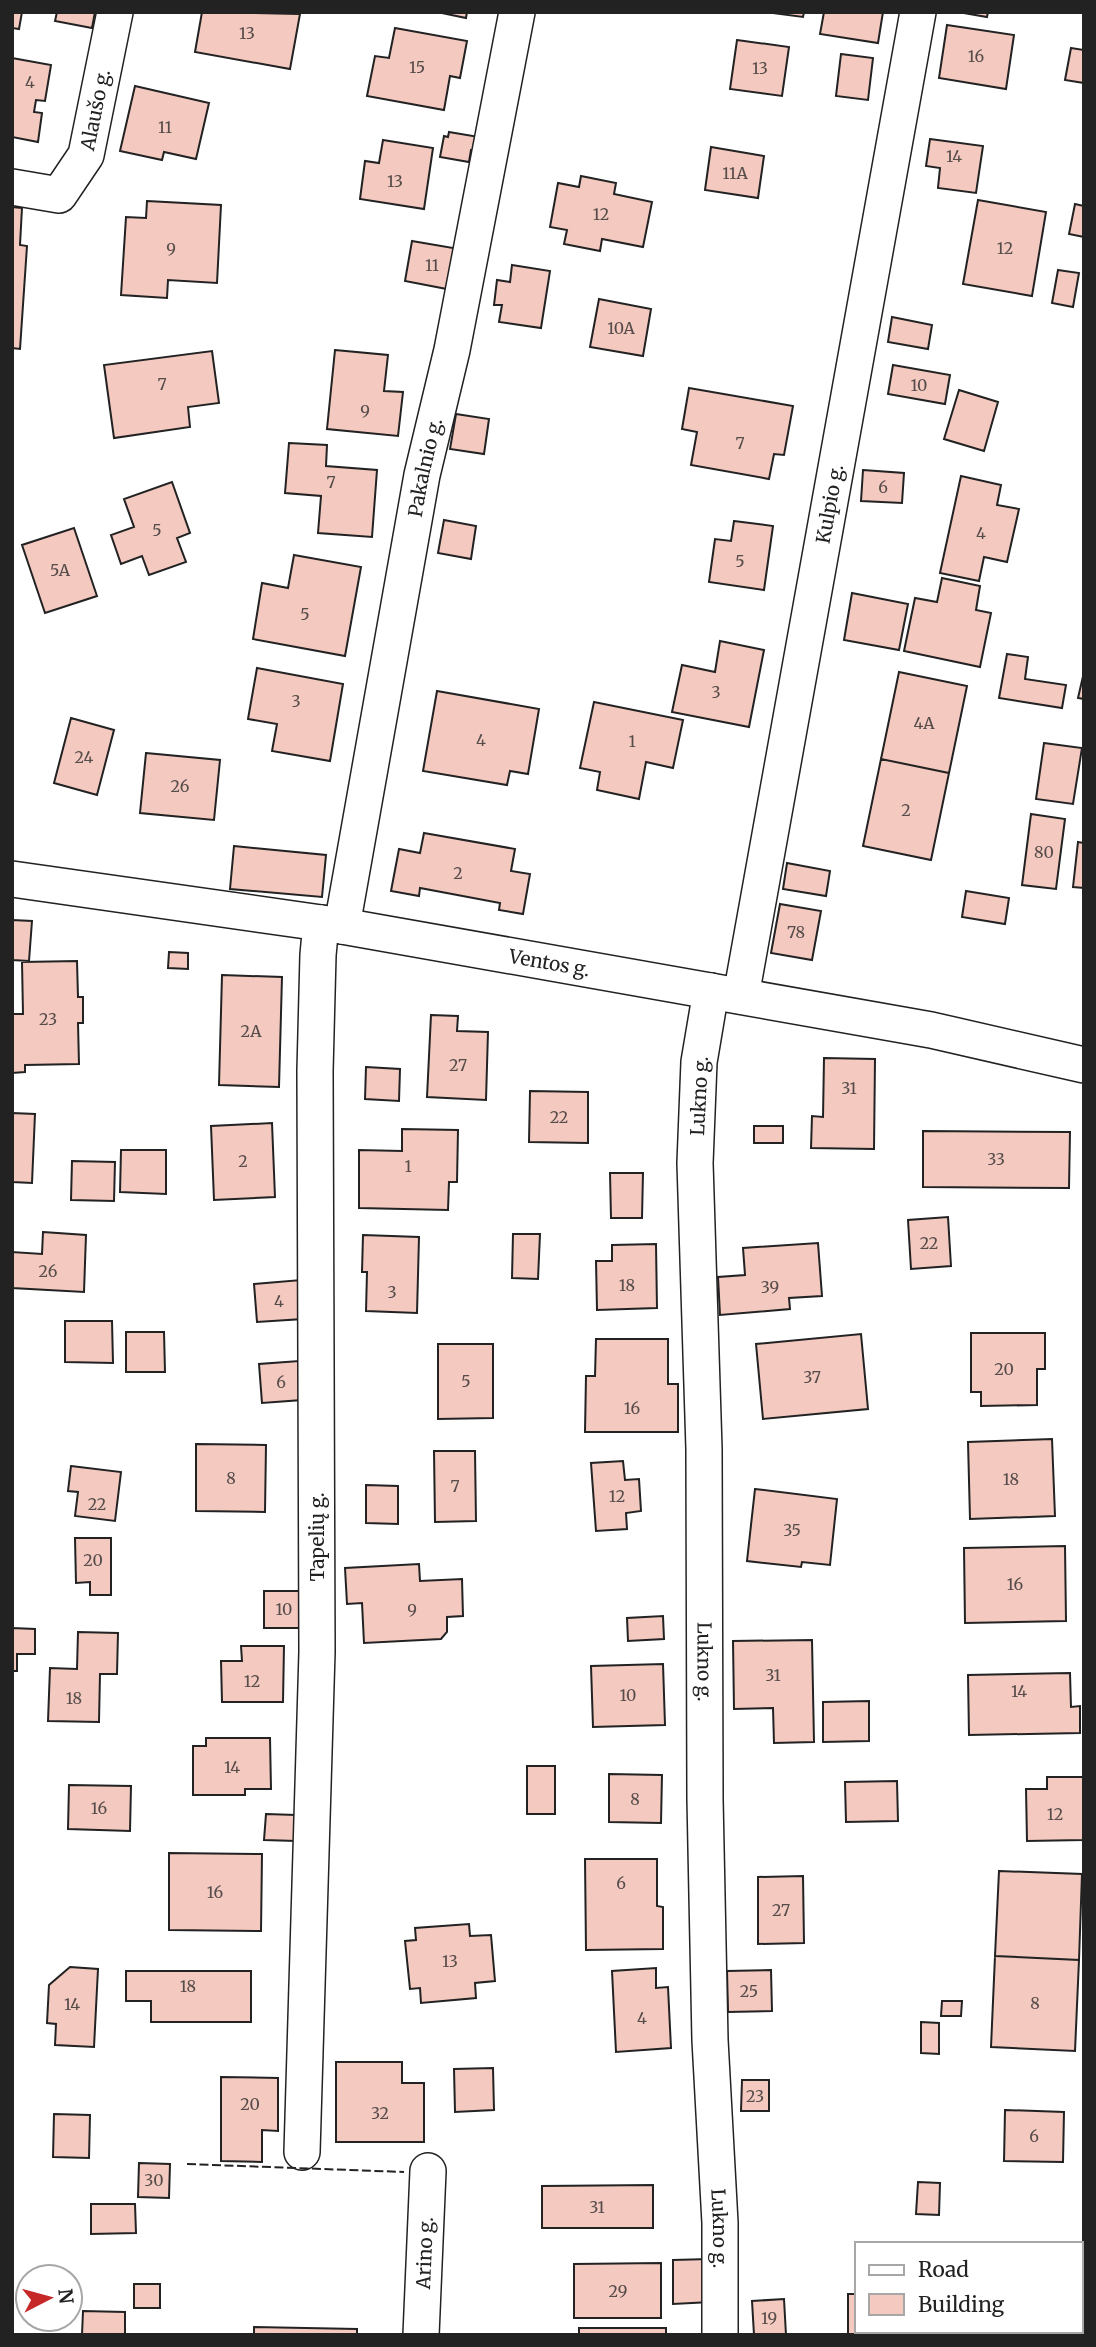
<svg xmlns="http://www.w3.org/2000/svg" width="1096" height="2347" font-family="Merriweather,serif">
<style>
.building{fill:#f3c9c0;stroke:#222;stroke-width:2}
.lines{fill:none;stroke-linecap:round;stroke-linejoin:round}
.street-casing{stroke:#222;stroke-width:38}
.street{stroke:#fff;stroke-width:35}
.fence{stroke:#222;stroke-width:2;stroke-dasharray:9 3.5;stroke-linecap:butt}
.labels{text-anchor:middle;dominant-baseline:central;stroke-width:5;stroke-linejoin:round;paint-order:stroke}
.number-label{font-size:16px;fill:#564c4a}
.street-label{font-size:19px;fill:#222;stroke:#fff}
</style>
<rect width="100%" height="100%" fill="#fff"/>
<path class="building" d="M 12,12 L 22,12 L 19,29 L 12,28 Z
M 57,12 L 95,12 L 92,28 L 55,21 Z
M 202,12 L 300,14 L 290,69 L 195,52 Z
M 437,12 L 467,12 L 466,18 Z
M 765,12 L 804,12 L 803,17 Z
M 824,12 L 883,12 L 878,43 L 820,34 Z
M 958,12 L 988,12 L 987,17 Z
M 947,25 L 1014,35 L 1006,89 L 939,78 Z
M 395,28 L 467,41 L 460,78 L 450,76 L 444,110 L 367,96 L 375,56 L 389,58 Z
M 737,40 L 789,47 L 782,96 L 730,89 Z
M 1071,48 L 1084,50 L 1084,83 L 1065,80 Z
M 841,54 L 873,58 L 868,100 L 836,96 Z
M 12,58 L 51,65 L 45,101 L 36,100 L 34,112 L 42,113 L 38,142 L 12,137 Z
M 135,86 L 209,103 L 196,159 L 164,152 L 162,160 L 120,151 Z
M 449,132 L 479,137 L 477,152 L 471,150 L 469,162 L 440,157 L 444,136 L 448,137 Z
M 930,139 L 983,146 L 976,193 L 938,188 L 940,168 L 926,166 Z
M 383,140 L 433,148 L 424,209 L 360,199 L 365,161 L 379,163 Z
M 711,147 L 764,156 L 758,198 L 705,190 Z
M 581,176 L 616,183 L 614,194 L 652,202 L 643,247 L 602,239 L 600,251 L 564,244 L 567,230 L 550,227 L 558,183 L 579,187 Z
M 978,200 L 1046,212 L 1032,296 L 963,284 Z
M 147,201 L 221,205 L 217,283 L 168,280 L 167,298 L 121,295 L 126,217 L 146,218 Z
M 1075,204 L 1084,206 L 1084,237 L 1069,234 Z
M 12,207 L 22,208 L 20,245 L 27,246 L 20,349 L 12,348 Z
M 412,241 L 459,249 L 452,290 L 405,281 Z
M 512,265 L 550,271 L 541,328 L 499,322 L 502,305 L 494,305 L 497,280 L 510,282 Z
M 1058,270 L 1079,273 L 1073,307 L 1052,303 Z
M 599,299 L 651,309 L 643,356 L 590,347 Z
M 892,317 L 932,325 L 928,349 L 888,342 Z
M 335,350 L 388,355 L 384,391 L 403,392 L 398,436 L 327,429 Z
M 212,351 L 219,403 L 188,407 L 190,427 L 114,438 L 104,365 Z
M 893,365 L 950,375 L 945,404 L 888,394 Z
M 689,388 L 793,406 L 784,455 L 774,454 L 769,479 L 691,465 L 697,432 L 682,429 Z
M 959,390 L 998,402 L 984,451 L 944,439 Z
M 456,414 L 489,419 L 484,454 L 450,449 Z
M 289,443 L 327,445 L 326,466 L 377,470 L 372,537 L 318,533 L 321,496 L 285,493 Z
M 863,470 L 904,473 L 902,503 L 861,501 Z
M 961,476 L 1001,485 L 997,505 L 1019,509 L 1007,562 L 984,557 L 979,581 L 940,573 Z
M 172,482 L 190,533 L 177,538 L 186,562 L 149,575 L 142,556 L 121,564 L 111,535 L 134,527 L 124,499 Z
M 444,520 L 476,526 L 471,559 L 438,553 Z
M 734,521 L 773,526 L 764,590 L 709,582 L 715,539 L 731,541 Z
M 74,528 L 97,596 L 45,613 L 22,545 Z
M 294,555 L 361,567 L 345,656 L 253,639 L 262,583 L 288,588 Z
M 942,578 L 980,586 L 976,610 L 991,613 L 980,667 L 904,651 L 915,598 L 937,602 Z
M 852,593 L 908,604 L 899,650 L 844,640 Z
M 720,641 L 764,650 L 749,727 L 672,712 L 682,665 L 715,672 Z
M 1007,654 L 1028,657 L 1025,679 L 1066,685 L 1062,708 L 999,698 Z
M 257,668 L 343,684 L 330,761 L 272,751 L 277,724 L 248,719 Z
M 899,672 L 967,686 L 949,773 L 881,759 Z
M 1084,672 L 1084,699 L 1078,698 Z
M 437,691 L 539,709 L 528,774 L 510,771 L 507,785 L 423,771 Z
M 594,702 L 683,720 L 673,768 L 646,762 L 639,799 L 597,790 L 600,772 L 580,768 Z
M 71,718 L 114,730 L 97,795 L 54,783 Z
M 1044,743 L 1082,748 L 1073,804 L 1036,799 Z
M 146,753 L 220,760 L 214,820 L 140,813 Z
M 881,759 L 949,773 L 931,860 L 863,846 Z
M 1031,814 L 1065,819 L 1056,889 L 1022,885 Z
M 424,833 L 515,849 L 511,871 L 530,874 L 523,914 L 499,910 L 500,903 L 420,888 L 419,896 L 391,891 L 399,849 L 420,853 Z
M 1078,842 L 1084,843 L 1084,888 L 1073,887 Z
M 234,846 L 326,855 L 322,897 L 230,889 Z
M 787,863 L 830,871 L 826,896 L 783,889 Z
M 966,891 L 1009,898 L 1005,924 L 962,917 Z
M 780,904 L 821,911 L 812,960 L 771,953 Z
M 12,920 L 32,921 L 29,961 L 12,960 Z
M 169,952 L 188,953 L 188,969 L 168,968 Z
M 77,961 L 78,997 L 83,997 L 83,1023 L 78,1023 L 79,1064 L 25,1065 L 25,1072 L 12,1073 L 12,1014 L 23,1014 L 22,962 Z
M 222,975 L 282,977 L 279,1087 L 219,1085 Z
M 431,1015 L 458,1016 L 457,1031 L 488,1032 L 486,1100 L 427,1097 Z
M 824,1058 L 875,1059 L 874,1149 L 811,1148 L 812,1116 L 823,1117 Z
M 366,1067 L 400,1069 L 399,1101 L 365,1099 Z
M 530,1091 L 588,1092 L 588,1143 L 529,1142 Z
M 12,1113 L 35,1114 L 32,1183 L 12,1182 Z
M 272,1123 L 275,1197 L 214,1200 L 211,1126 Z
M 754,1126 L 783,1126 L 783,1143 L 754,1143 Z
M 402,1129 L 458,1130 L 457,1182 L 449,1182 L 448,1210 L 359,1208 L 359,1150 L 402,1151 Z
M 923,1131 L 1070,1132 L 1069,1188 L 923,1187 Z
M 121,1150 L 166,1150 L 166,1194 L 120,1192 Z
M 72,1161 L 115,1162 L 114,1201 L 71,1200 Z
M 610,1173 L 643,1173 L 642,1218 L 611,1218 Z
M 948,1217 L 951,1266 L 911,1269 L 908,1220 Z
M 43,1232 L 86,1235 L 84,1292 L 12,1288 L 12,1252 L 42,1254 Z
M 513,1234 L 540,1234 L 538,1279 L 512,1278 Z
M 363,1235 L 419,1237 L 417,1313 L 366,1311 L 367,1272 L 362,1272 Z
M 818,1243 L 822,1296 L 789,1298 L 790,1309 L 720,1315 L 718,1277 L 745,1275 L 743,1248 Z
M 656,1244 L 657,1308 L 597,1310 L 596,1261 L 612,1261 L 612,1245 Z
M 301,1280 L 303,1319 L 257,1322 L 254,1284 Z
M 65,1321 L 112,1321 L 113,1363 L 65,1362 Z
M 126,1332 L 164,1332 L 165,1372 L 126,1372 Z
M 971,1333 L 1045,1333 L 1045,1369 L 1037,1369 L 1037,1405 L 981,1406 L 981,1392 L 971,1392 Z
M 861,1334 L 868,1409 L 763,1419 L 756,1344 Z
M 596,1339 L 668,1339 L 668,1384 L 678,1384 L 678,1432 L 585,1432 L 586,1376 L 595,1376 Z
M 438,1344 L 493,1344 L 493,1418 L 438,1419 Z
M 299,1361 L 302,1400 L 262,1403 L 259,1364 Z
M 1052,1439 L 1055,1516 L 970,1519 L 968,1442 Z
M 196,1444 L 266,1445 L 265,1512 L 196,1511 Z
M 434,1451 L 475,1451 L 476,1521 L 435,1522 Z
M 623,1461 L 625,1480 L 639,1479 L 641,1511 L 626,1513 L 627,1529 L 596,1531 L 591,1463 Z
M 71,1466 L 121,1472 L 115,1521 L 75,1516 L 78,1492 L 68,1491 Z
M 366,1485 L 398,1486 L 398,1524 L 366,1523 Z
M 755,1489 L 837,1499 L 830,1565 L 802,1562 L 801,1567 L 747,1561 Z
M 75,1538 L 111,1538 L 111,1595 L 90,1595 L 90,1582 L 76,1583 Z
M 1065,1546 L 1066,1621 L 965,1623 L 964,1548 Z
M 419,1564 L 420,1581 L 462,1579 L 463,1616 L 447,1617 L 447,1632 L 441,1639 L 364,1643 L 362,1603 L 347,1604 L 345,1568 Z
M 264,1591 L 303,1591 L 303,1628 L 264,1628 Z
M 663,1616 L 664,1639 L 628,1641 L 627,1618 Z
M 12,1628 L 35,1629 L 35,1654 L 17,1654 L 17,1671 L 12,1671 Z
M 78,1632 L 118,1633 L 117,1674 L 100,1674 L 99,1722 L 48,1721 L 50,1668 L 77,1669 Z
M 812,1640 L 814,1742 L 774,1743 L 773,1708 L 734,1709 L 733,1641 Z
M 241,1646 L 284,1646 L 283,1702 L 222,1702 L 221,1661 L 242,1661 Z
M 663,1664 L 665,1725 L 593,1727 L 591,1666 Z
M 1070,1673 L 1071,1707 L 1080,1706 L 1080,1733 L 969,1735 L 968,1675 Z
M 869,1701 L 869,1741 L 823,1742 L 823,1702 Z
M 206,1738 L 270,1738 L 271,1789 L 245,1789 L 245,1795 L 193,1795 L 193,1746 L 206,1746 Z
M 527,1766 L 555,1766 L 555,1814 L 527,1814 Z
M 609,1774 L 662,1775 L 661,1823 L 609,1822 Z
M 1047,1777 L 1084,1777 L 1084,1840 L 1027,1841 L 1026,1789 L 1047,1789 Z
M 897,1781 L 898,1821 L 846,1822 L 845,1782 Z
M 69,1785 L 131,1786 L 130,1831 L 68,1829 Z
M 266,1814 L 296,1815 L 296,1841 L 264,1840 Z
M 169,1853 L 262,1854 L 261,1931 L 169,1930 Z
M 585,1859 L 657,1859 L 657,1906 L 663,1907 L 663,1949 L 586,1950 Z
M 999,1871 L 1082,1874 L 1079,1960 L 995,1956 Z
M 803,1876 L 804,1943 L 758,1944 L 758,1877 Z
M 469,1924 L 470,1936 L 491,1935 L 495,1981 L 475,1983 L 476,1998 L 421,2003 L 420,1988 L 410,1989 L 405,1941 L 416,1940 L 415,1928 Z
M 995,1956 L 1079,1960 L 1075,2051 L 991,2047 Z
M 70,1967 L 98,1969 L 94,2047 L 55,2045 L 56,2024 L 47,2023 L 49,1985 Z
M 656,1968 L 656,1988 L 668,1987 L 671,2048 L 616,2052 L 612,1971 Z
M 771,1970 L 772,2011 L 728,2012 L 727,1971 Z
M 126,1971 L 251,1971 L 251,2022 L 151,2022 L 151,2001 L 126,2001 Z
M 942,2001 L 962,2001 L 961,2016 L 941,2016 Z
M 921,2022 L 939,2023 L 939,2054 L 921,2053 Z
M 336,2062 L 402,2062 L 402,2083 L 424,2083 L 424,2142 L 336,2142 Z
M 493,2068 L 494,2110 L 455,2112 L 454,2069 Z
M 221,2077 L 278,2078 L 278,2131 L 262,2130 L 262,2162 L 221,2161 Z
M 742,2080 L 769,2080 L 769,2111 L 741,2111 Z
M 1005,2110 L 1064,2112 L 1063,2162 L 1004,2161 Z
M 54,2114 L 90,2115 L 89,2158 L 53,2157 Z
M 139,2163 L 170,2164 L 169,2198 L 138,2197 Z
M 918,2182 L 940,2183 L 939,2215 L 916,2214 Z
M 653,2185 L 653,2228 L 542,2228 L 542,2186 Z
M 91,2204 L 135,2204 L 136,2233 L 91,2234 Z
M 1080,2245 L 1084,2245 L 1083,2335 L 1001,2335 L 1001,2331 L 1080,2331 Z
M 709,2259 L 711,2302 L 673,2304 L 673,2260 Z
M 661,2263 L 661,2318 L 574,2318 L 574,2264 Z
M 134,2284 L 160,2284 L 160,2308 L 134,2308 Z
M 848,2294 L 856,2294 L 856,2331 L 898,2331 L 898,2335 L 848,2335 Z
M 784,2299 L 786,2335 L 754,2335 L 752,2301 Z
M 83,2311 L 125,2312 L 125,2335 L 82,2335 Z
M 254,2327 L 357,2329 L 357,2335 L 254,2335 Z
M 579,2328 L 666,2328 L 666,2335 L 579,2335 Z"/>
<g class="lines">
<defs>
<g id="street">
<path id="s1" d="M 12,187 L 59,195 L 86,155 L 115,12"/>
<path id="s2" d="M 12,879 L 342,926 L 931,1030 L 1084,1065"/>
<path id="s3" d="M 342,926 L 422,475 L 452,350 L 517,12"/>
<path id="s4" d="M 711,991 L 699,1062 L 695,1163 L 704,1449 L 705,1799 L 710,2040 L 720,2223 L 720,2335"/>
<path id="s5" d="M 741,996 L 918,12"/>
<path d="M 302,2152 L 317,1652 L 315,1071 L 318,955 L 321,923"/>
<path id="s6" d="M 421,2335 L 428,2171"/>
</g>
</defs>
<use href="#street" class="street-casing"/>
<use href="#street" class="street"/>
<path class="fence" d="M 187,2164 L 404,2172"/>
</g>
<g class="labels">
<g class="number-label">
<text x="247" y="33">13</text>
<text x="976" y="56">16</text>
<text x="417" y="67">15</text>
<text x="760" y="68">13</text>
<text x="30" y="82">4</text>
<text x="165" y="127">11</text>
<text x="954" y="156">14</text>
<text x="735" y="173">11A</text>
<text x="395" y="181">13</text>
<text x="601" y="214">12</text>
<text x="1005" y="248">12</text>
<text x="171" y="249">9</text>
<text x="432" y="265">11</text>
<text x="621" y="328">10A</text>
<text x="162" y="384">7</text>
<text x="919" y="385">10</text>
<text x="365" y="411">9</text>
<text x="740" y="443">7</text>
<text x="331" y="482">7</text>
<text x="883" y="487">6</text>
<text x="157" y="530">5</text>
<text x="981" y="533">4</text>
<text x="740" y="561">5</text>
<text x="60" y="570">5A</text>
<text x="305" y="614">5</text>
<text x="716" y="692">3</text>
<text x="296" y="701">3</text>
<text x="924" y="723">4A</text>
<text x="481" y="740">4</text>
<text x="632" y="741">1</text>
<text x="84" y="757">24</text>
<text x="180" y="786">26</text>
<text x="906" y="810">2</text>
<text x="1044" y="852">80</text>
<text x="458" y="873">2</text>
<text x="796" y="932">78</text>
<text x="48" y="1019">23</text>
<text x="251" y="1031">2A</text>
<text x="458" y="1065">27</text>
<text x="849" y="1088">31</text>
<text x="559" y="1117">22</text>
<text x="996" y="1159">33</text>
<text x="243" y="1161">2</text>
<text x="408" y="1166">1</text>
<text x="929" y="1243">22</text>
<text x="48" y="1271">26</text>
<text x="627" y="1285">18</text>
<text x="770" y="1287">39</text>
<text x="392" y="1292">3</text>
<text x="279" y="1301">4</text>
<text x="1004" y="1369">20</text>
<text x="812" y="1377">37</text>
<text x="466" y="1381">5</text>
<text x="281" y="1382">6</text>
<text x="632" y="1408">16</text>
<text x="231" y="1478">8</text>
<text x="1011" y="1479">18</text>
<text x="455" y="1486">7</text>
<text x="617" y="1496">12</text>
<text x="97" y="1504">22</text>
<text x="792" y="1530">35</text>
<text x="93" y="1560">20</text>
<text x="1015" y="1584">16</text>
<text x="284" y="1609">10</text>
<text x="412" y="1610">9</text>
<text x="773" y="1675">31</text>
<text x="252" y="1681">12</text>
<text x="1019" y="1691">14</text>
<text x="628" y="1695">10</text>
<text x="74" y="1698">18</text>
<text x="232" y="1767">14</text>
<text x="635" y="1799">8</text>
<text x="99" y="1808">16</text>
<text x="1055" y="1814">12</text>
<text x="621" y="1883">6</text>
<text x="215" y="1892">16</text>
<text x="781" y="1910">27</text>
<text x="450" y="1961">13</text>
<text x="188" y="1986">18</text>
<text x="749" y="1991">25</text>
<text x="1035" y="2003">8</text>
<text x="72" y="2004">14</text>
<text x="642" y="2018">4</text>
<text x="755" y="2096">23</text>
<text x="250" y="2104">20</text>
<text x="380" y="2113">32</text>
<text x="1034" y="2136">6</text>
<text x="154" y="2180">30</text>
<text x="597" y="2207">31</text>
<text x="618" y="2291">29</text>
<text x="769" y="2318">19</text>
</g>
<g class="street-label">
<text stroke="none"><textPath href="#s1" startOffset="142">Alaušo g.</textPath></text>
<text stroke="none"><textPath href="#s3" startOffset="466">Pakalnio g.</textPath></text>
<text stroke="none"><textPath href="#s5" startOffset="500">Kulpio g.</textPath></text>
<text stroke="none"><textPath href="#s2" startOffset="544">Ventos g.</textPath></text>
<text transform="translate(699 1096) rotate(-87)">Lukno g.</text>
<text transform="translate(317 1537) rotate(-90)">Tapelių g.</text>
<text stroke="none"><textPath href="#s4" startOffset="672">Lukno g.</textPath></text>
<text stroke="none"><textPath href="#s4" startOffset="1239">Lukno g.</textPath></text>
<text stroke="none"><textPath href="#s6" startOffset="82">Arino g.</textPath></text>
</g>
</g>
<rect width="1096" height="2347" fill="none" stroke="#222222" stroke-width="28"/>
<rect x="855" y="2242" width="228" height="91" fill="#ffffff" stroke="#a7a7a7" stroke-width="2"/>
<rect x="869" y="2265" width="35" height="10" fill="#ffffff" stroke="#a7a7a7" stroke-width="2"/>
<text x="918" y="2277" font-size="21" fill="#222222">Road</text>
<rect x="869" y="2294" width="35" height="21" fill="#f3c9c0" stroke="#a7a7a7" stroke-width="2"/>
<text x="918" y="2312" font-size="21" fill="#222222">Building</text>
<g transform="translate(49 2298) rotate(84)"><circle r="33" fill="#ffffff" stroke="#a7a7a7" stroke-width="2"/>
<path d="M0-5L12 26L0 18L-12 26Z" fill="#c62828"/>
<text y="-10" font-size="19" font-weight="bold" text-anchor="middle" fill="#222222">N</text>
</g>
</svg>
